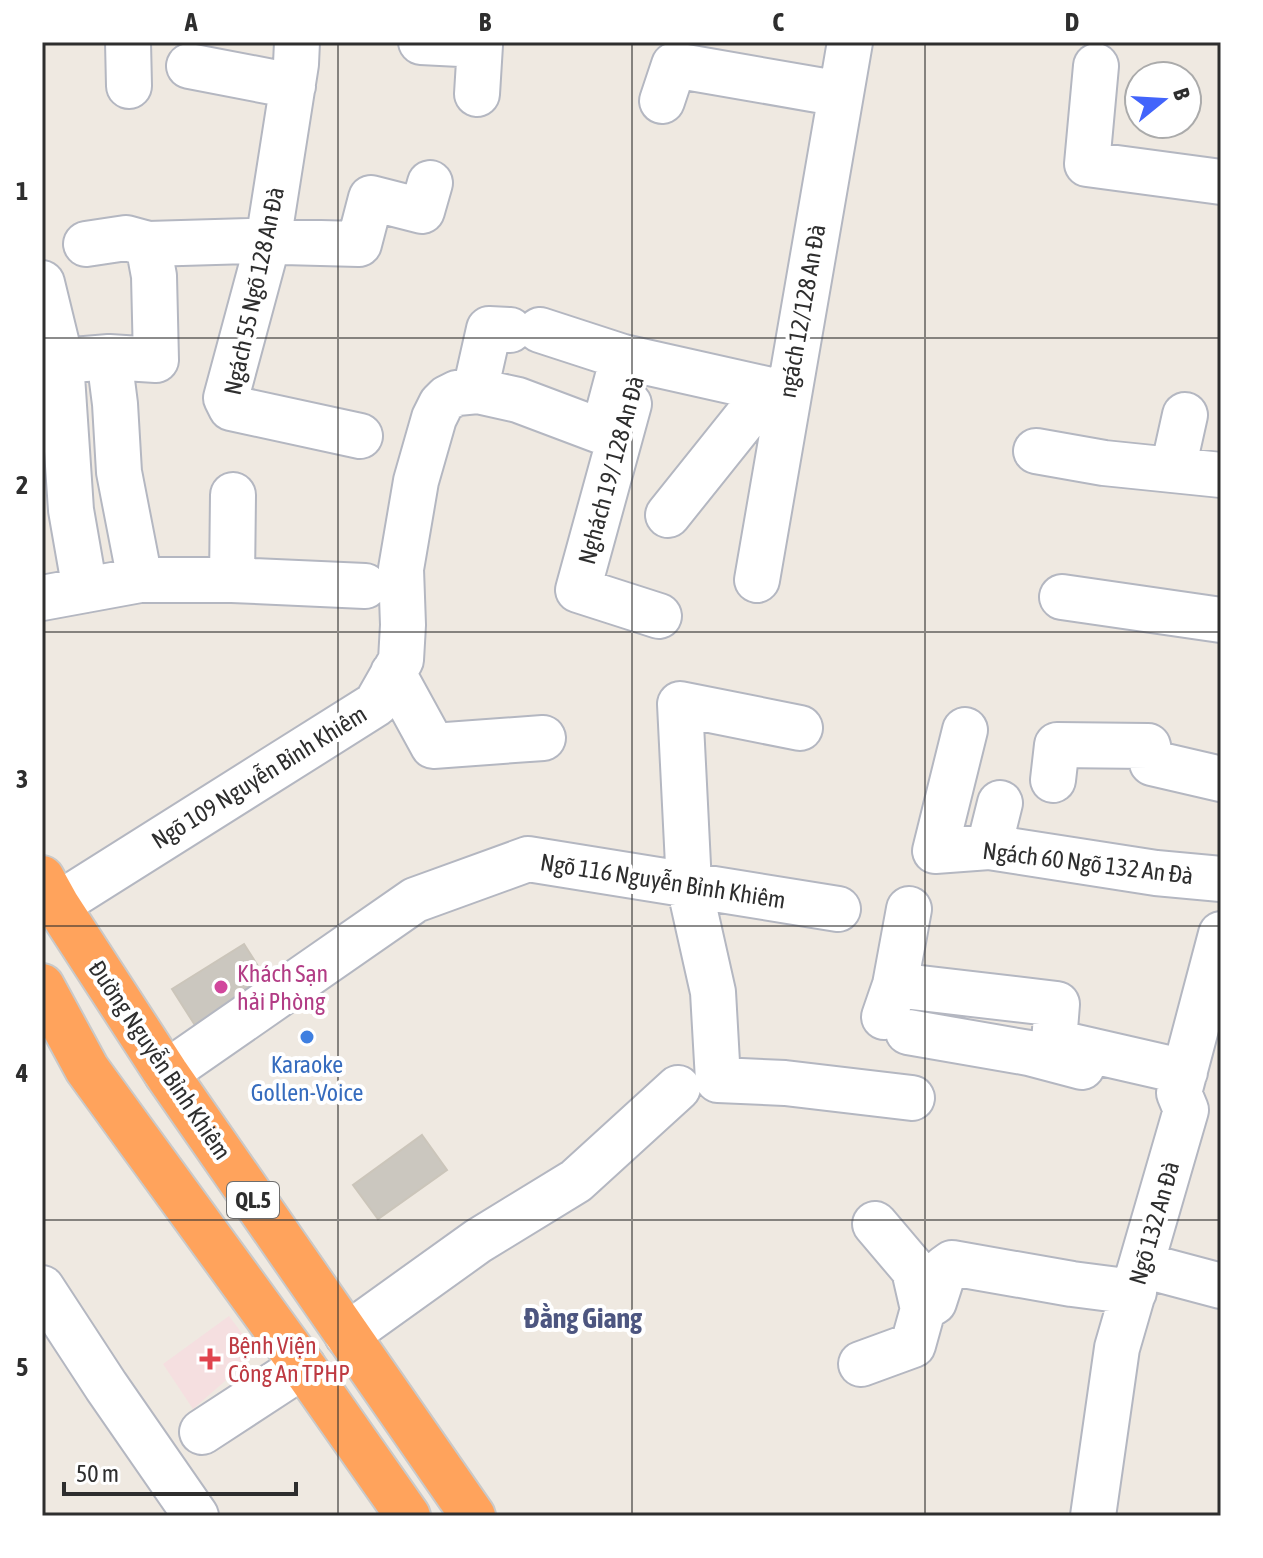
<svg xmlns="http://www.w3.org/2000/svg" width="1263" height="1558" font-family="'Asap Condensed',sans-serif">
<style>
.medical{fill:#f5dfe0}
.building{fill:#cbc7bf;stroke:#cbc5ba;stroke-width:2}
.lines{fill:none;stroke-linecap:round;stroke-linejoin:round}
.minor-casing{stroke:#b4b7c1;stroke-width:48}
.highway-casing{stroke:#c9c9c9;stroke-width:48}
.minor{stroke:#fff;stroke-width:44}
.highway{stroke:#ffa35c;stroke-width:44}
.grid{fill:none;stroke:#2e2e2e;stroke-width:2;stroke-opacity:0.55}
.hotel-dot{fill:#d1479c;stroke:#fff;stroke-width:3}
.shop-dot{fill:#3f7fe0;stroke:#fff;stroke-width:3}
.health-dot{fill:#e0444e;stroke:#fff;stroke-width:3}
.labels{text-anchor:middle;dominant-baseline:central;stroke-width:8;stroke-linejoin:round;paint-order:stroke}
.shield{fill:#fff;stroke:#6d6d6d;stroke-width:2}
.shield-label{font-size:22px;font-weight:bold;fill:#2e2e2e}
.street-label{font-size:24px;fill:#2e2e2e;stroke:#fff}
.hotel-label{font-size:24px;fill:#b23c85;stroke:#fff;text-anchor:start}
.shop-label{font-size:24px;fill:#366cbe;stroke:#fff}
.health-label{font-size:24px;fill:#be3a42;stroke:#fff;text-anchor:start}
.quarter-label{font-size:28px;font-weight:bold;fill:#4d5680;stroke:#fff}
.neatline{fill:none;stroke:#2e2e2e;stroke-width:3}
.grid-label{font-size:26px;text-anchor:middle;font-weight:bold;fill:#2e2e2e}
</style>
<rect width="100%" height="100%" fill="#efe9e1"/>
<path class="medical" d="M 229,1316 L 257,1353 L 193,1409 L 163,1364 Z"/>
<path class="building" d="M 244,944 L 270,985 L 198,1030 L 172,989 Z
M 422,1135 L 447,1170 L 378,1219 L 353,1185 Z"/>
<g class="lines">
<defs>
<path id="minor" d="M 128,42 L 129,86
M 297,42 L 296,64 L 268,242 L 226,398 L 231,408 L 360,436
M 421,42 L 480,45 L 477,94
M 189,66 L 293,86
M 1096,66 L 1087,164 L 1221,182
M 662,101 L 674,65 L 841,94
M 86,244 L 126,238 L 148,244
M 42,283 L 61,361 L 71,510 L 85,590
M 540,330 L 623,357 L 788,394
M 109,357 L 115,404 L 119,472 L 140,580
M 61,361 L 109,357 L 156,360 L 154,276 L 148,244 L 249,241 L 359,244 L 371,198 L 422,211 L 430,183
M 475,391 L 489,329 L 510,330
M 629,404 L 578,590 L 659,616
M 1036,451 L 1104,463 L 1221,475
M 1173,469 L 1185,415
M 668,515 L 768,390
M 232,580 L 233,495
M 757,580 L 850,42
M 1062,597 L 1221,620
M 42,598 L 140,580 L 232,580 L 365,586
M 393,673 L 433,746 L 543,738
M 800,728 L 680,704 L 689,885 L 713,992 L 718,1080 L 785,1083 L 912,1098
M 965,730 L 935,851 L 989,847 L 1156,873 L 1221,879
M 1053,780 L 1057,745 L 1148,746 L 1152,763 L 1221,779
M 989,847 L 1000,803
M 57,905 L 376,704 L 401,660 L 403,625 L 401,569 L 416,481 L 434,418 L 441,404 L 447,398 L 457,393 L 478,391 L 518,400 L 603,432 L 623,357
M 895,985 L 909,909
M 884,1017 L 895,985 L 1057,1004 L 1054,1042 L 1185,1072
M 908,1032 L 1029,1053 L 1082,1067
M 166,1073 L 415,900 L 528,859 L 838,909
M 875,1224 L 914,1270 L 923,1309
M 1142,1265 L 1221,1286
M 42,1288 L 106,1386 L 196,1516
M 347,1335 L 478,1241 L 576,1181 L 678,1088
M 861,1364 L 913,1345 L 923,1309 L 934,1302 L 945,1268 L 952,1263 L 1072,1284 L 1134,1292
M 202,1432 L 303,1366
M 1093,1516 L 1117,1348 L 1186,1110 L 1179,1093 L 1221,934"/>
<path id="highway" d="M 42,878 L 57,905 L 166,1073 L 473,1516
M 42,986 L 87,1069 L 303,1366 L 408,1516"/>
</defs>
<use href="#minor" class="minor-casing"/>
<use href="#highway" class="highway-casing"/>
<use href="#minor" class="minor"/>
<use href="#highway" class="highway"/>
</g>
<path class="grid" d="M 338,42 L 338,1516M 632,42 L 632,1516M 925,42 L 925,1516M 42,338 L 1221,338M 42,632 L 1221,632M 42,926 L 1221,926M 42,1220 L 1221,1220"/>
<circle class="hotel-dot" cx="221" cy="987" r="8"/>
<circle class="shop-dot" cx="307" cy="1037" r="8"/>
<path class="health-dot" d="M206 1347h8v8h8v8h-8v8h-8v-8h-8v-8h8z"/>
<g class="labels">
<rect class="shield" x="227" y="1182" width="52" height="36" rx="6"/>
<g class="shield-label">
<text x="253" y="1200">QL.5</text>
</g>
<g class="street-label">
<text transform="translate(254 291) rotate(-78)">Ngách 55 Ngõ 128 An Đà</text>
<text transform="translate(802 311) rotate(-80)">ngách 12/128 An Đà</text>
<text transform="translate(611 470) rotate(-75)">Nghách 19/ 128 An Đà</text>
<text transform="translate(259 777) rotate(-32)">Ngõ 109 Nguyễn Bỉnh Khiêm</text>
<text transform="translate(1088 863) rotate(7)">Ngách 60 Ngõ 132 An Đà</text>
<text transform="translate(663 881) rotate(9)">Ngõ 116 Nguyễn Bỉnh Khiêm</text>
<text transform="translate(160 1060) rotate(56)">Đường Nguyễn Bỉnh Khiêm</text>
<text transform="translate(1154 1223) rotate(-74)">Ngõ 132 An Đà</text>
</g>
<g class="hotel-label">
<text x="237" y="973">Khách Sạn<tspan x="237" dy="28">hải Phòng</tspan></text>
</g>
<g class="shop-label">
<text x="307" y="1064">Karaoke<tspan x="307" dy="28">Gollen-Voice</tspan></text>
</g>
<g class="health-label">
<text x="228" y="1345">Bệnh Viện<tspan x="228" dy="28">Công An TPHP</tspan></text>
</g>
<g class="quarter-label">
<text x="583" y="1318">Đằng Giang</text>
</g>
</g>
<rect width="1263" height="1558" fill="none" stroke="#ffffff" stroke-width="88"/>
<g transform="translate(1163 100) rotate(72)"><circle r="38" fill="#ffffff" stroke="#ababab" stroke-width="2"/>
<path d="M0-6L14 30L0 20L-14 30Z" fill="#4264fb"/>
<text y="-12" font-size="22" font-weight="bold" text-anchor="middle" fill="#2e2e2e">B</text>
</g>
<path d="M64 1482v12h232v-12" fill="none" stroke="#2e2e2e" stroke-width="4"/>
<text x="76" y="1482" font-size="24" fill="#2e2e2e" stroke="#ffffff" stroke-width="6" paint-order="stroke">50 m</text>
<rect x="44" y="44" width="1175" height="1470" class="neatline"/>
<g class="grid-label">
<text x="191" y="31">A</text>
<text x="485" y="31">B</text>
<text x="778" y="31">C</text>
<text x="1072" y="31">D</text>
<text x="22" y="200">1</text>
<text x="22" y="494">2</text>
<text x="22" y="788">3</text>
<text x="22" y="1082">4</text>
<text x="22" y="1376">5</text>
</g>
</svg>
